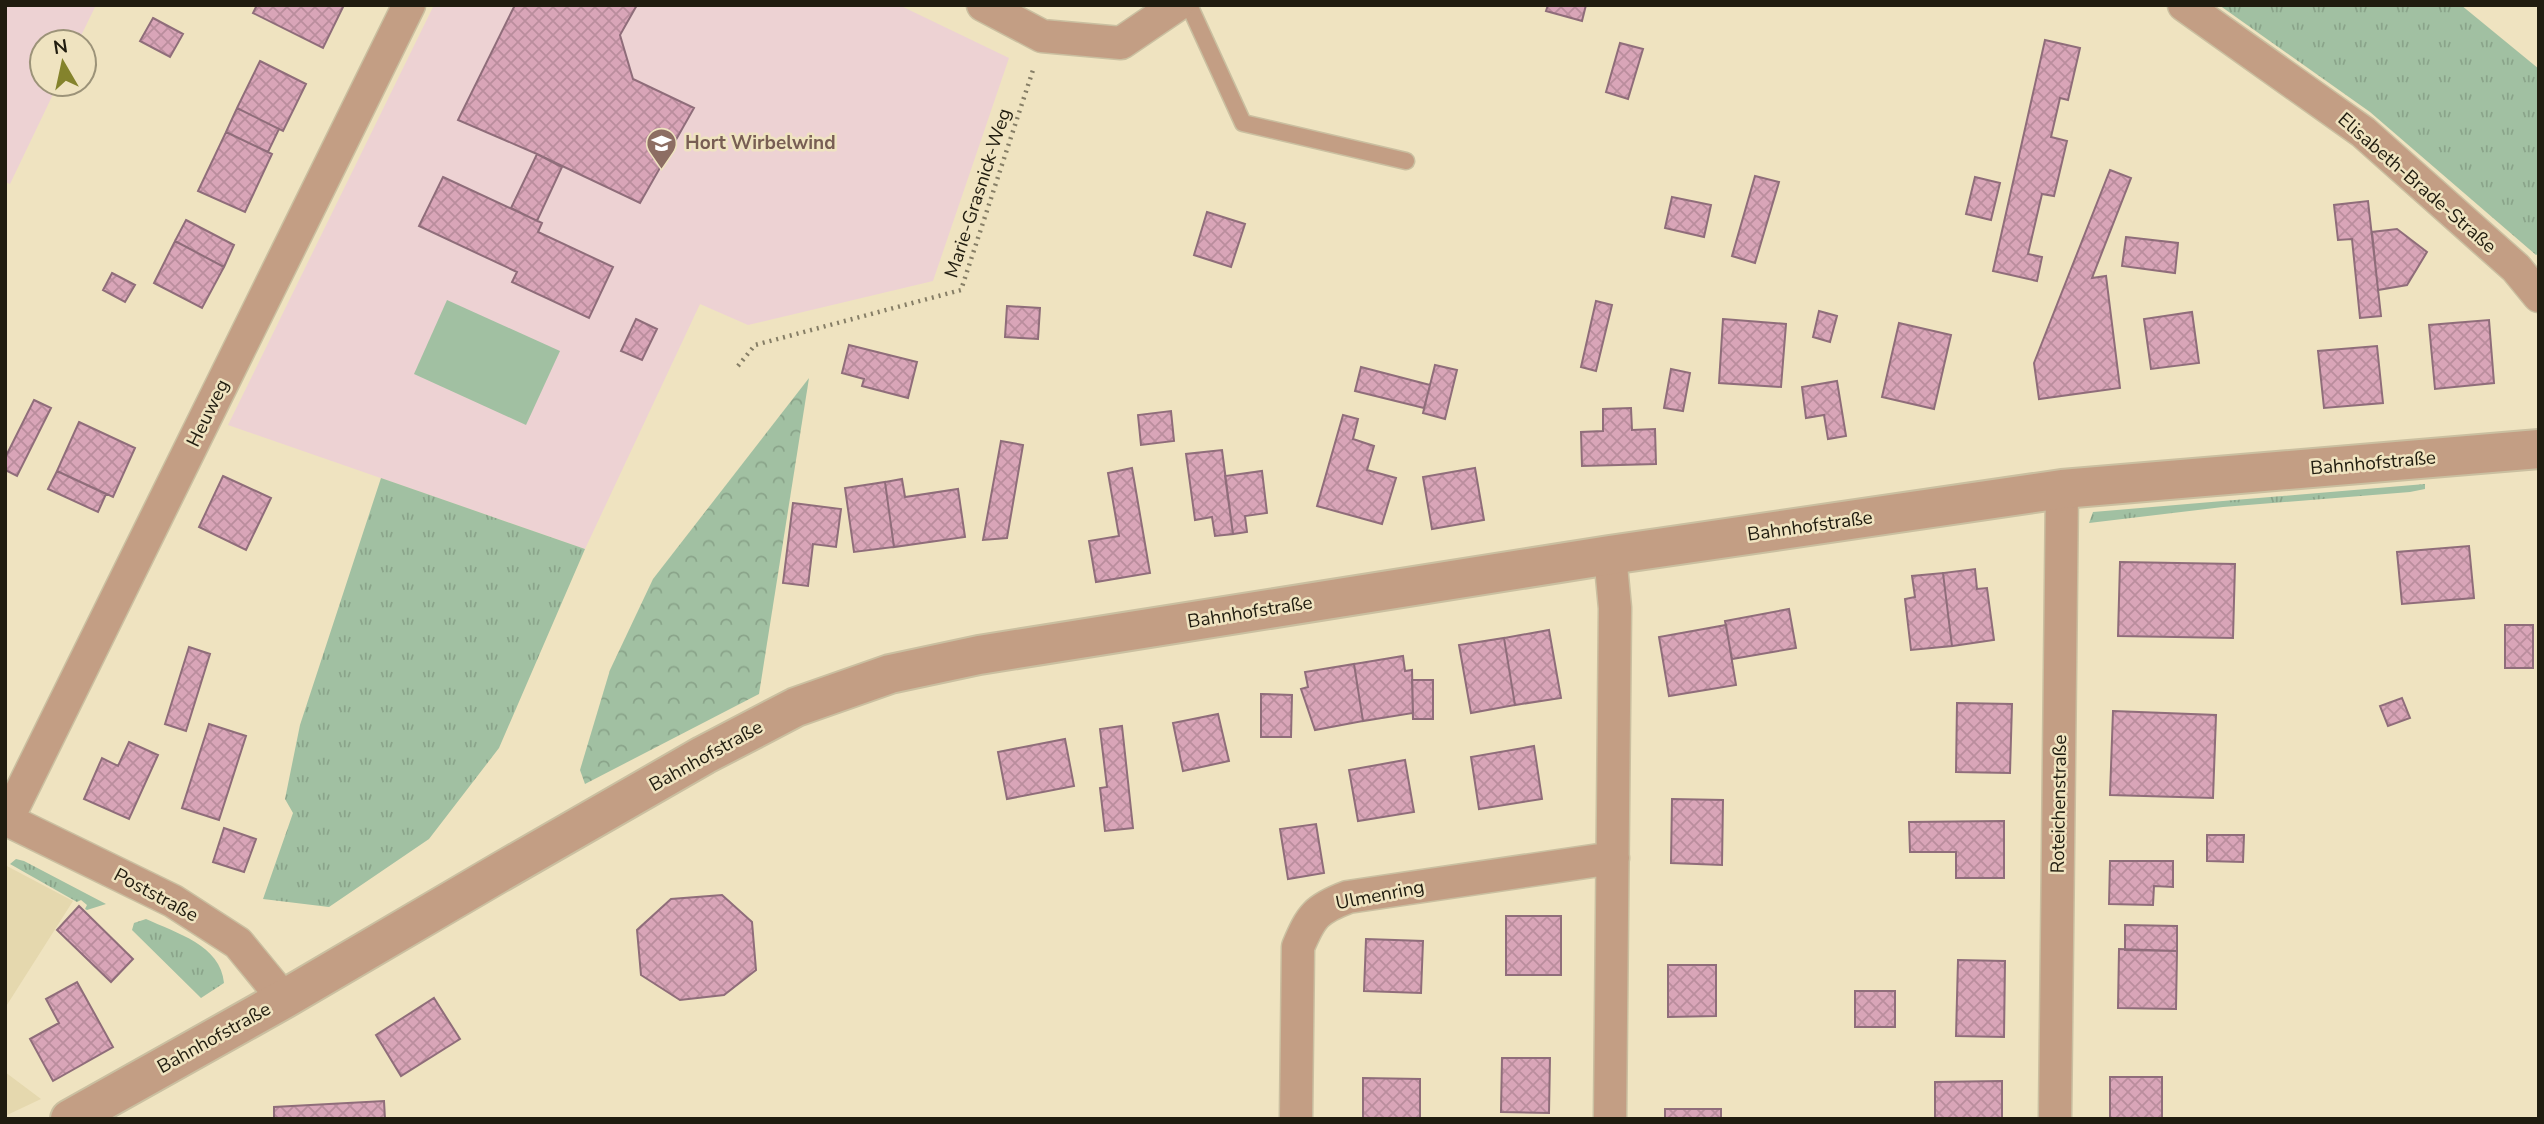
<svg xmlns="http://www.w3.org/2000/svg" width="2544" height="1124" font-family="'Nunito Sans',sans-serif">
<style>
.built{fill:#e5d8ae}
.education{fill:#edd2d3}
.grass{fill:url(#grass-tufts)}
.forest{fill:url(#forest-crowns)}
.garden{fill:#a1c0a2}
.building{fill:url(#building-cross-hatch);stroke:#8f6d7a;stroke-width:2}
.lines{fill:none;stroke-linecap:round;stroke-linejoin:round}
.service-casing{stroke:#cabfa0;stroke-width:19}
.minor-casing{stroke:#cabfa0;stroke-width:35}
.tertiary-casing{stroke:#cabfa0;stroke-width:42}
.path{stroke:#867e66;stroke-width:4.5;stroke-dasharray:2 5;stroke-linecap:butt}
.service{stroke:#c39e84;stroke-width:16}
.minor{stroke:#c39e84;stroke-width:32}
.tertiary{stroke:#c39e84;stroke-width:38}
.labels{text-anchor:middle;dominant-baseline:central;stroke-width:5;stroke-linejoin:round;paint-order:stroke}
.education-label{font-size:19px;font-weight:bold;fill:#785e54;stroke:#efe3c0;text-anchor:start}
.street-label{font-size:19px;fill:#201c0f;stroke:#efe3c0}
</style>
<defs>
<pattern id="grass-tufts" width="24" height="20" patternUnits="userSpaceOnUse" patternTransform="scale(1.75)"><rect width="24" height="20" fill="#a1c0a2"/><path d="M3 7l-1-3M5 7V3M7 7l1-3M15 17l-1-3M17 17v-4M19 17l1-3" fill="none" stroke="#8aa48a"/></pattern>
<pattern id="forest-crowns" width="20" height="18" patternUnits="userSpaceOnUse" patternTransform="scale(1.75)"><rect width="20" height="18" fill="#a1c0a2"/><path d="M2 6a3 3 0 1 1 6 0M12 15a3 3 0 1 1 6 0" fill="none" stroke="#8aa48a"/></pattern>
<pattern id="building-cross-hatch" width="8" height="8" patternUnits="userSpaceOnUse" patternTransform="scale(1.75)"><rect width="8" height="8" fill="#d9a5b8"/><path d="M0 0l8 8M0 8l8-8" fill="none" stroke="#ba8d9d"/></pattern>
</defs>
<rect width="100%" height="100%" fill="#efe3c0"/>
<path class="built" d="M 5,865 L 73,901 L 5,1008 Z
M 5,1072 L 41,1099 L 5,1116 Z"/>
<path class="education" d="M 5,5 L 96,5 L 78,42 L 42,42 L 42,84 L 58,84 L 10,184 L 5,182 Z
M 434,5 L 899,5 L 1009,58 L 933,281 L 748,325 L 700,304 L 585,549 L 228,425 Z"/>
<path class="grass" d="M 2219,5 L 2461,5 L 2539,69 L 2539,253 L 2536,255 L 2370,112 Z
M 381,478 L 585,549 L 499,748 L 429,839 L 329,907 L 263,899 L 293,813 L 285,799 L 300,725 Z
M 2425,484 L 2425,489 L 2410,492 L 2223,507 L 2089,523 L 2093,512 Z
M 16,859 L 24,861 L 106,904 L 87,910 L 85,909 L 87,905 L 81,900 L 77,902 L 10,864 Z
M 146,919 C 176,933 221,945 224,983 L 201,998 L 132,930 L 134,923 Z"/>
<path class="forest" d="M 809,378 L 759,694 L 585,784 L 580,770 L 610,670 L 653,579 Z"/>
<path class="garden" d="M 447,300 L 560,351 L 526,425 L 414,374 Z"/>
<path class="building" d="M 257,5 L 344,5 L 323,48 L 253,13 Z
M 515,5 L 637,5 L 620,35 L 633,79 L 694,108 L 640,203 L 537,154 L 458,120 Z
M 1548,5 L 1586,5 L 1582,21 L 1546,11 Z
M 153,18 L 183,34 L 170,57 L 140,41 Z
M 2045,40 L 2080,48 L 2068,100 L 2060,98 L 2051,137 L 2067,141 L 2054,196 L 2042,194 L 2028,254 L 2042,257 L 2037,281 L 1993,271 Z
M 1620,43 L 1643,49 L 1628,99 L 1606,92 Z
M 260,61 L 306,84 L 283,131 L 237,108 Z
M 237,108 L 279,129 L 268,152 L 226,132 Z
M 226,132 L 272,154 L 245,212 L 198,191 Z
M 537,154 L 562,167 L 537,221 L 511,208 Z
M 2110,170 L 2131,178 L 2092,278 L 2106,276 L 2120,388 L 2039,399 L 2034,363 Z
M 1755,176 L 1779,182 L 1755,263 L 1732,256 Z
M 443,177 L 542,223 L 538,232 L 613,267 L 589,318 L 512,282 L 517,272 L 419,226 Z
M 1975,177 L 2000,183 L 1991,220 L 1966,214 Z
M 1672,197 L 1711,205 L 1704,237 L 1665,228 Z
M 2368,201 L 2381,316 L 2360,318 L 2352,239 L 2338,240 L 2334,205 Z
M 1207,212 L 1245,224 L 1231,267 L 1194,255 Z
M 186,220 L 234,245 L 224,267 L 175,241 Z
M 2397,229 L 2427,252 L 2407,285 L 2378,290 L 2372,232 Z
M 2126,237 L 2178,243 L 2175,273 L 2122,266 Z
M 175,241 L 224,267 L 202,308 L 154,283 Z
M 112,273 L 135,285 L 125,302 L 103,290 Z
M 1596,301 L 1612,305 L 1596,371 L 1581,367 Z
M 1007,306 L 1040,308 L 1038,339 L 1005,337 Z
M 1819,311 L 1837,316 L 1830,342 L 1813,337 Z
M 2192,312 L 2199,363 L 2151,369 L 2144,319 Z
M 636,319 L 657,329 L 642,360 L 621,351 Z
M 1723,319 L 1786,324 L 1781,387 L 1719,383 Z
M 2489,320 L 2494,383 L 2435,389 L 2429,325 Z
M 1899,323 L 1951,335 L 1934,409 L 1882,397 Z
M 849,345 L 917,362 L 908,398 L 862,386 L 864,379 L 842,373 Z
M 2377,346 L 2383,403 L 2324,408 L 2318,351 Z
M 1435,365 L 1457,370 L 1445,419 L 1423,413 Z
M 1361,367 L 1430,385 L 1424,408 L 1355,391 Z
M 1671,369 L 1690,373 L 1683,411 L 1664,408 Z
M 1837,381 L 1846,436 L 1828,439 L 1824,415 L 1806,418 L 1802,387 Z
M 34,400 L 51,408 L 17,476 L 5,470 L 5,458 Z
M 1631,408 L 1632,430 L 1655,429 L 1656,464 L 1582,466 L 1581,432 L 1603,431 L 1603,409 Z
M 1171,411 L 1174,441 L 1141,445 L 1138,415 Z
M 1343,415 L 1358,419 L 1353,439 L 1374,446 L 1367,470 L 1396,478 L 1382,524 L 1317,506 Z
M 79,422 L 135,448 L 113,497 L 57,471 Z
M 1001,441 L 1023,445 L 1007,538 L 983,540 Z
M 1222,450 L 1233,534 L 1215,536 L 1212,517 L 1195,520 L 1186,454 Z
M 1132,468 L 1150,573 L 1096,582 L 1089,541 L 1119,536 L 1108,473 Z
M 1475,468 L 1484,520 L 1432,529 L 1423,477 Z
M 57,471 L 106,494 L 98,512 L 48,489 Z
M 1262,471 L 1267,513 L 1245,516 L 1247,532 L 1233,534 L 1225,476 Z
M 223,476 L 271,498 L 246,550 L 199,527 Z
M 902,479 L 905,497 L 958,489 L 965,537 L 894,547 L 885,482 Z
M 885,482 L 894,547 L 854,552 L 845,488 Z
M 793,503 L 841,509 L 836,547 L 813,544 L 808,586 L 783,583 Z
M 2469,546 L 2474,598 L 2402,604 L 2397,552 Z
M 2120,562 L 2235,564 L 2233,638 L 2118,636 Z
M 1975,569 L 1977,589 L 1987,588 L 1994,640 L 1952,646 L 1943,573 Z
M 1943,573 L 1952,646 L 1911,650 L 1905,599 L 1915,597 L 1912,576 Z
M 1789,609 L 1796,648 L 1732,659 L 1725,621 Z
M 1726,625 L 1736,685 L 1669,696 L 1659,637 Z
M 2505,625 L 2533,625 L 2533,668 L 2505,668 Z
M 1549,630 L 1561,698 L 1515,705 L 1504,638 Z
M 1504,638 L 1515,705 L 1471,713 L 1459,645 Z
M 189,647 L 210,654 L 186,731 L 165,724 Z
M 1403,656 L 1405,671 L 1412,670 L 1413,713 L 1363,721 L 1354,664 Z
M 1354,664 L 1363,721 L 1315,730 L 1301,689 L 1308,687 L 1305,672 Z
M 1412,680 L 1433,680 L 1433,719 L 1413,719 Z
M 1261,694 L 1292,695 L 1291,737 L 1261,737 Z
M 2402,698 L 2410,718 L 2388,726 L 2380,706 Z
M 1957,703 L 2012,704 L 2010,773 L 1956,772 Z
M 2113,711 L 2216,715 L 2213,798 L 2110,795 Z
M 1218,714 L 1229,761 L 1183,771 L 1173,723 Z
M 209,724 L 246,736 L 219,820 L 182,808 Z
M 1122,726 L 1133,828 L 1105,831 L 1100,788 L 1107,787 L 1100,729 Z
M 1065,739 L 1074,786 L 1007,799 L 998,752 Z
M 129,742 L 158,755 L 129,819 L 84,799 L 102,758 L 118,766 Z
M 1534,746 L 1542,799 L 1479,809 L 1471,757 Z
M 1405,760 L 1414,812 L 1358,821 L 1349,770 Z
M 1672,799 L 1723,800 L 1722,865 L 1671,863 Z
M 2004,821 L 2004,878 L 1956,878 L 1956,852 L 1910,852 L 1909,822 Z
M 1316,824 L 1324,873 L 1288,879 L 1280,829 Z
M 224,828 L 256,839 L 244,872 L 213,862 Z
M 2207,835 L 2244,835 L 2243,862 L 2207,861 Z
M 2110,861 L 2173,861 L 2173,887 L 2154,886 L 2153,905 L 2109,904 Z
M 722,895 L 752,922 L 756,970 L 724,995 L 680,1000 L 641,975 L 637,930 L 671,899 Z
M 79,906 L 133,959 L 111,982 L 57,930 Z
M 1506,916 L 1561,916 L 1561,975 L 1506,975 Z
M 2125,925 L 2177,926 L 2177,951 L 2125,950 Z
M 1366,939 L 1423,941 L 1421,993 L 1364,991 Z
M 2119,949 L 2177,951 L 2176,1009 L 2118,1008 Z
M 1958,960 L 2005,961 L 2004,1037 L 1956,1036 Z
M 1668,965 L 1716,965 L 1716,1016 L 1668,1017 Z
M 77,982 L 113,1047 L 53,1081 L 30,1039 L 59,1023 L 46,999 Z
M 1855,991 L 1895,991 L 1895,1027 L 1855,1027 Z
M 434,998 L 460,1039 L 401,1076 L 376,1035 Z
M 1502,1058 L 1550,1058 L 1549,1113 L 1501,1112 Z
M 2110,1077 L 2162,1077 L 2162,1119 L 2110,1119 Z
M 1363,1078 L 1420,1079 L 1420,1119 L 1363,1119 Z
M 2002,1081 L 2002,1119 L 1935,1119 L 1935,1082 Z
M 384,1101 L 385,1119 L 274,1119 L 274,1107 Z
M 1665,1109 L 1721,1109 L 1721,1119 L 1665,1119 Z"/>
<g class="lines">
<defs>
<path id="service" d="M 1189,5 L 1243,123 L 1406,161"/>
<path id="minor" d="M 983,5 L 1042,36 L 1121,43 L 1177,5
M 2184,5 L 2363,132 L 2516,268 L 2539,296
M 1610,555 L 1615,608 L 1610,1119
M 5,819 L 173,901 L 238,943 L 284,999
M 7,820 L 409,5
M 1296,1119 L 1298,947 C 1311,916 1316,909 1348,897 L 1613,858
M 2055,1119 L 2062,489"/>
<path id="tertiary" d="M 70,1119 L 284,999 L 497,874 L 704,755 L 796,707 L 890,674 L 979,655 L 1610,555 L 2062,489 L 2539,449"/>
</defs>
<use href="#service" class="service-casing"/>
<use href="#minor" class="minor-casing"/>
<use href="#tertiary" class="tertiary-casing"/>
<path class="path" d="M 738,366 L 755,345 L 961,290 L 1033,70"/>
<use href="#service" class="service"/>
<use href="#minor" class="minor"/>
<use href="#tertiary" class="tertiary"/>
</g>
<defs>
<symbol id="school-pin" viewBox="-11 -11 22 30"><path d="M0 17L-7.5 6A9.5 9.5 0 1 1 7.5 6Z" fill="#8d6e63" stroke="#efe3c0"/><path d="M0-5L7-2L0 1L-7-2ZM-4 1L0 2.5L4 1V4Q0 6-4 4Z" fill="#fff"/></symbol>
</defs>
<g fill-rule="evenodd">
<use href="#school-pin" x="644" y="126" width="35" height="47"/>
</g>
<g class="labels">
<g class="education-label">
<text x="685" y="143">Hort Wirbelwind</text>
</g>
<g class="street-label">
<text transform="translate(2417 183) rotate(41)">Elisabeth-Brade-Straße</text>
<text transform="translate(978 193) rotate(-72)">Marie-Grasnick-Weg</text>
<text transform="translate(208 413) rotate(-64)">Heuweg</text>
<text transform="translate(2373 463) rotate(-5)">Bahnhofstraße</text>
<text transform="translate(1810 526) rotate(-8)">Bahnhofstraße</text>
<text transform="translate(1250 612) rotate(-9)">Bahnhofstraße</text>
<text transform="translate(706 756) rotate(-29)">Bahnhofstraße</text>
<text transform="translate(2059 804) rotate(-89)">Roteichenstraße</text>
<text transform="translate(156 895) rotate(28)">Poststraße</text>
<text transform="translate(1380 895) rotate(-11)">Ulmenring</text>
<text transform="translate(214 1038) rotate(-29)">Bahnhofstraße</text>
</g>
</g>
<rect width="2544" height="1124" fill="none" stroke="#201c0f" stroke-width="14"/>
<g transform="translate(63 63) rotate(351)"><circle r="33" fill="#efe3c0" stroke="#9c9379" stroke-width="2"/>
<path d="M0-5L12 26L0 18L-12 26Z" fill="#84832c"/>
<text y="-10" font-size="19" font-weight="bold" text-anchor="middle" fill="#201c0f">N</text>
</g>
</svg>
